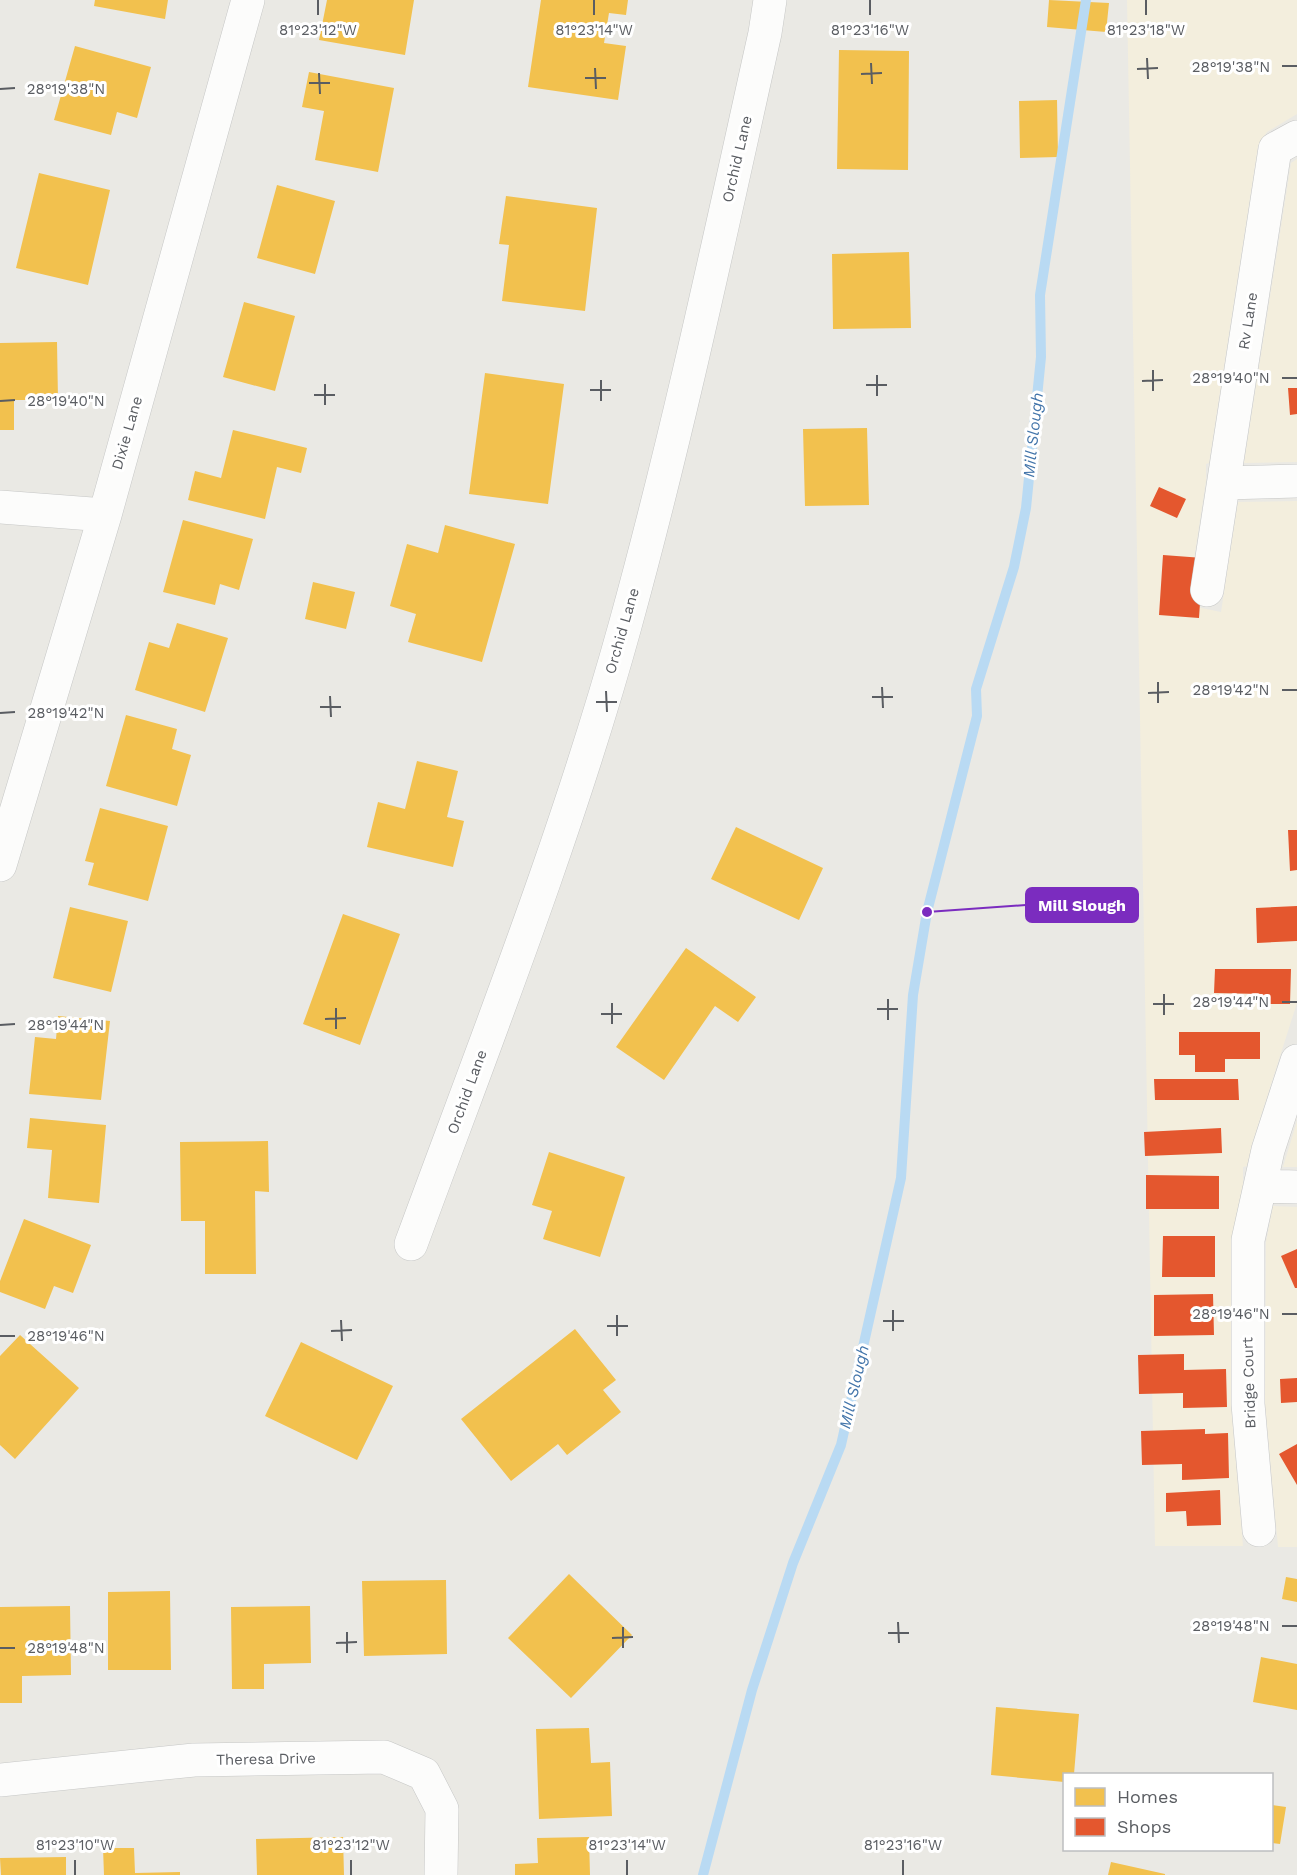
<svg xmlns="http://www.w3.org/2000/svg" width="1297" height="1875" font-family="'Work Sans',sans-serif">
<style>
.commercial{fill:#f3eedd}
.homes{fill:#f2c14e}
.shops{fill:#e4572e}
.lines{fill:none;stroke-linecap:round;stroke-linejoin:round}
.stream{stroke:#b9daf3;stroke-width:10}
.minor-casing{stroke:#c6c7c6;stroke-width:34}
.minor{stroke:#fcfcfb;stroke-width:33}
.ticks{fill:none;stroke:#5a5d62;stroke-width:2}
.labels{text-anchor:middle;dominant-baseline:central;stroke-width:6;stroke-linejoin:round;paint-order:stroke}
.street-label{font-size:15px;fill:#5a5d62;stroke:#fff}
.water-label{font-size:16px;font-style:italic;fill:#4375aa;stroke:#fff}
.ticks-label{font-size:15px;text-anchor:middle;fill:#5a5d62;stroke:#fff;stroke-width:6;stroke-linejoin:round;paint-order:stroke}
.leader{fill:none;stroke:#7b2cbf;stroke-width:2}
.callout-dot{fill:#7b2cbf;stroke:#fff;stroke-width:2}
.callout{fill:#7b2cbf;stroke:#7b2cbf;stroke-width:2}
.callout-label{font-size:16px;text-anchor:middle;font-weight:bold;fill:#fff}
</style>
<rect width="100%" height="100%" fill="#eae9e4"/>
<path class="commercial" d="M 1127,0 L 1297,0 L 1297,114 L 1267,132 L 1258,146 L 1209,463 L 1206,464 L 1206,481 L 1187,605 L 1221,612 L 1238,502 L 1297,501 L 1297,1003 L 1252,1144 L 1247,1166 L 1243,1167 L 1243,1184 L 1231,1240 L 1231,1406 L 1243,1546 L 1155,1546 Z
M 1297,159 L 1297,462 L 1244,463 L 1291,163 Z
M 1297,1121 L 1297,1167 L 1283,1167 Z
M 1273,1206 L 1297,1207 L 1297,1547 L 1278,1547 L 1265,1403 L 1266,1242 Z"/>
<path class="homes" d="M 95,0 L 168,0 L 165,19 L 94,6 Z
M 327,0 L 414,0 L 405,55 L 319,40 Z
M 541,0 L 628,0 L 626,15 L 609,13 L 604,43 L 626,46 L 618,100 L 528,87 Z
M 1049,0 L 1109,3 L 1106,32 L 1047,27 Z
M 75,46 L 151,67 L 137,118 L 117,112 L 111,135 L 54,120 Z
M 839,50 L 909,51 L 908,170 L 837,169 Z
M 309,72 L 394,88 L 378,172 L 315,160 L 324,111 L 302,107 Z
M 1057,100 L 1058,157 L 1020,158 L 1019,101 Z
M 39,173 L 110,190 L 88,285 L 16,268 Z
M 277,185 L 335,201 L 315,274 L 257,258 Z
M 506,196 L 597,208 L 585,311 L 502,301 L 509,245 L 499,244 Z
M 909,252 L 911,328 L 833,329 L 832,254 Z
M 244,302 L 295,316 L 275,391 L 223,377 Z
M 57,342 L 58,400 L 14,400 L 14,430 L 0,430 L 0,343 Z
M 485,373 L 564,384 L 548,504 L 469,494 Z
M 867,428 L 869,505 L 805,506 L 803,429 Z
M 233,430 L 307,448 L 301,473 L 277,467 L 265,519 L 188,500 L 195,471 L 221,478 Z
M 183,520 L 253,539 L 239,590 L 220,584 L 215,605 L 163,592 Z
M 445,525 L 515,544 L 482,662 L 408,642 L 416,614 L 390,606 L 407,544 L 438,553 Z
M 313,582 L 355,592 L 346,629 L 305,619 Z
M 177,623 L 228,638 L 205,712 L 135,690 L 149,642 L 169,648 Z
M 126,715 L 177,729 L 172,749 L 191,755 L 177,806 L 106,786 Z
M 417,761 L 458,771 L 447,817 L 464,821 L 453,867 L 367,847 L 378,802 L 405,809 Z
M 100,808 L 168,826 L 148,901 L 88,885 L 94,863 L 85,861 Z
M 736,827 L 823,868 L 799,920 L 711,879 Z
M 70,907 L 128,921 L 111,992 L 53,978 Z
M 343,914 L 400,934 L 360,1045 L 303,1024 Z
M 686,948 L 756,997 L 738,1022 L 715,1006 L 664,1080 L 616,1047 Z
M 58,1016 L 110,1021 L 101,1100 L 29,1094 L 35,1037 L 56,1039 Z
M 30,1118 L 106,1125 L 99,1203 L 48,1198 L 52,1150 L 27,1148 Z
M 268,1141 L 269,1192 L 255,1191 L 256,1274 L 205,1274 L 205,1221 L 181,1221 L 180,1142 Z
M 549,1152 L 625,1177 L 600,1257 L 543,1239 L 552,1211 L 532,1205 Z
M 24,1219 L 91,1245 L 73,1293 L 54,1286 L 45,1309 L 0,1292 L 0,1281 Z
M 575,1329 L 616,1380 L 603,1390 L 621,1412 L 567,1455 L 558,1444 L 511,1481 L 461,1419 Z
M 20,1335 L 79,1388 L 15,1459 L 0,1445 L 0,1356 Z
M 301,1342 L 393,1386 L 357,1460 L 265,1416 Z
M 569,1574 L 632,1635 L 571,1698 L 508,1638 Z
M 1286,1577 L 1297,1579 L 1297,1602 L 1282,1599 Z
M 446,1580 L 447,1654 L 364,1656 L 362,1581 Z
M 170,1591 L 171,1670 L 108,1670 L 108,1592 Z
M 70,1606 L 71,1675 L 22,1676 L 22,1703 L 0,1703 L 0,1607 Z
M 310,1606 L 311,1663 L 264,1664 L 264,1689 L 232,1689 L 231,1607 Z
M 1261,1657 L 1297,1664 L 1297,1710 L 1253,1702 Z
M 996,1707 L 1079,1714 L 1074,1774 L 1064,1774 L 1064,1782 L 991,1775 Z
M 589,1728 L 591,1763 L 610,1762 L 612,1816 L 539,1819 L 536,1729 Z
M 1272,1805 L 1286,1807 L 1280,1844 L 1272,1843 Z
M 343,1837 L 344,1875 L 257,1875 L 256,1839 Z
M 589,1837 L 590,1875 L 515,1875 L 515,1864 L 538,1863 L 537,1838 Z
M 103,1848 L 134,1848 L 135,1873 L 180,1872 L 180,1875 L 104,1875 Z
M 66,1857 L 66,1875 L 1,1875 L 0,1858 Z
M 1111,1862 L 1165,1874 L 1165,1875 L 1108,1875 Z"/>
<path class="shops" d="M 1288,388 L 1297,388 L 1297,414 L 1290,415 Z
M 1159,487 L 1186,499 L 1177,518 L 1150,506 Z
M 1163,555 L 1203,558 L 1199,618 L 1159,615 Z
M 1288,830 L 1297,830 L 1297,870 L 1290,871 Z
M 1297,906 L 1297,941 L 1257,943 L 1256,908 Z
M 1215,969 L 1291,969 L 1290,1004 L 1262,1004 L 1262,994 L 1214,993 Z
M 1179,1032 L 1260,1032 L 1260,1059 L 1225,1059 L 1225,1072 L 1195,1072 L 1195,1055 L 1179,1055 Z
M 1154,1079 L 1238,1079 L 1239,1100 L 1155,1100 Z
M 1221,1128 L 1222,1153 L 1145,1156 L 1144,1132 Z
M 1146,1175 L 1219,1176 L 1219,1209 L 1146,1209 Z
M 1163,1236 L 1215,1236 L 1215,1277 L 1162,1277 Z
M 1297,1249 L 1297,1288 L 1295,1288 L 1281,1256 Z
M 1213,1294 L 1214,1335 L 1154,1336 L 1154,1295 Z
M 1184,1354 L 1184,1370 L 1226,1369 L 1227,1407 L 1183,1408 L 1183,1393 L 1139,1394 L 1138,1355 Z
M 1297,1378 L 1297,1402 L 1281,1403 L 1280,1379 Z
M 1205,1429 L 1205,1434 L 1228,1433 L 1229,1478 L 1182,1480 L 1182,1464 L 1142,1465 L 1141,1431 Z
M 1297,1444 L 1297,1485 L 1279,1454 Z
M 1220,1490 L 1221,1525 L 1187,1526 L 1186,1511 L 1166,1512 L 1166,1493 Z"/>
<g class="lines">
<path class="stream" d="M 703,1875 L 752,1690 L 793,1563 L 841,1445 L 901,1178 L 913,995 L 927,912 L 977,716 L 976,689 L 1014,567 L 1026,508 L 1041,357 L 1040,295 L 1086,0"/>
<defs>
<path id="minor" d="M 1224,483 L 1297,481
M 0,507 L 105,515
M 1207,590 L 1275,149 L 1297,137
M 0,865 L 105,515 L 248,0
M 1260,1186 L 1297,1187
M 411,1244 C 486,1040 567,836 625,626 C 679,430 721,231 765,33 L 770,0
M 1259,1530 L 1248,1404 L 1248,1240 L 1268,1150 L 1297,1061
M 0,1780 L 194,1760 L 384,1757 L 424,1774 L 442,1809 L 441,1875"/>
</defs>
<use href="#minor" class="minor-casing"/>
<use href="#minor" class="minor"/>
</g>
<path class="ticks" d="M 318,0 L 318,15M 594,0 L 594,15M 870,0 L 870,15M 1146,0 L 1146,15M 1147,58 L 1148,79M 871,63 L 872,84M 1282,66 L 1297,66M 595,68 L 596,89M 1137,69 L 1158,68M 319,73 L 320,94M 861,74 L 882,73M 585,78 L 606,78M 309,83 L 330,83M 0,89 L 15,88M 1153,370 L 1153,391M 877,375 L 877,396M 1282,378 L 1297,378M 601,380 L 601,401M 1142,381 L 1163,380M 325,384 L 325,405M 866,385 L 887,385M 590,390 L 611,390M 314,395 L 335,395M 0,401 L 15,400M 1158,682 L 1158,703M 882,687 L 883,708M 1282,690 L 1297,690M 606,691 L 607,712M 1148,693 L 1169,692M 330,696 L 331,717M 872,697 L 893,697M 596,702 L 617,702M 320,707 L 341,707M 0,713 L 15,712M 1164,994 L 1164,1015M 888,999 L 888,1020M 1282,1002 L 1297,1002M 612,1003 L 612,1024M 1153,1004 L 1174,1004M 336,1008 L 336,1029M 877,1009 L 898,1009M 601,1014 L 622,1014M 325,1019 L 346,1018M 0,1025 L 15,1024M 893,1310 L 893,1331M 1282,1314 L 1297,1314M 617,1315 L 617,1336M 341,1320 L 342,1341M 883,1321 L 904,1321M 607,1326 L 628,1326M 331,1331 L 352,1330M 0,1336 L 15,1336M 898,1622 L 899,1643M 1282,1626 L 1297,1626M 623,1627 L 623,1648M 347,1632 L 347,1653M 888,1633 L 909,1633M 612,1638 L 633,1637M 336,1643 L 357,1642M 0,1648 L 15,1648M 75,1860 L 75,1875M 351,1860 L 351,1875M 627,1860 L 627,1875M 903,1860 L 903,1875"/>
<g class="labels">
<g class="street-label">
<text transform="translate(737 159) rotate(-77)">Orchid Lane</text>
<text transform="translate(1248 321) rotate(-81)">Rv Lane</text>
<text transform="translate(127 433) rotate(-74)">Dixie Lane</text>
<text transform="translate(622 631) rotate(-74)">Orchid Lane</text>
<text transform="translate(467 1092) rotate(-70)">Orchid Lane</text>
<text transform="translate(1249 1383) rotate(-92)">Bridge Court</text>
<text transform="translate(266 1759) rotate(-1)">Theresa Drive</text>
</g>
<g class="water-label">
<text transform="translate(1033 435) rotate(-84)">Mill Slough</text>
<text transform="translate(854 1387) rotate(-77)">Mill Slough</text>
</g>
</g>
<g class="ticks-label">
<text x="318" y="35">81°23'12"W</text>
<text x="594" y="35">81°23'14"W</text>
<text x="870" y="35">81°23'16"W</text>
<text x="1146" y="35">81°23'18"W</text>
<text x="1231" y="72">28°19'38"N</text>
<text x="66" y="94">28°19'38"N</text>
<text x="1231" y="383">28°19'40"N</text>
<text x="66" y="406">28°19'40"N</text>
<text x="1231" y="695">28°19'42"N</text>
<text x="66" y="718">28°19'42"N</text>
<text x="1231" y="1007">28°19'44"N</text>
<text x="66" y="1030">28°19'44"N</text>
<text x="1231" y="1319">28°19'46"N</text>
<text x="66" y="1341">28°19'46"N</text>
<text x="1231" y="1631">28°19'48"N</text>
<text x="66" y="1653">28°19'48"N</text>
<text x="75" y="1850">81°23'10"W</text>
<text x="351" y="1850">81°23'12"W</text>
<text x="627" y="1850">81°23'14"W</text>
<text x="903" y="1850">81°23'16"W</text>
</g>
<path class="leader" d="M927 912L1026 905"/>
<circle class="callout-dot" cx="927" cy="912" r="6"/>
<rect class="callout" x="1026" y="888" width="112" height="34" rx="6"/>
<g class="callout-label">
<text x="1082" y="911">Mill Slough</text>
</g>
<rect x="1063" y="1773" width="210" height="78" fill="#ffffff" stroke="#bdbec0" stroke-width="1.5"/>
<rect x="1075" y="1788" width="30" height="18" fill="#f2c14e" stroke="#bdbec0" stroke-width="1.5"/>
<text x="1117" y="1803" font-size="18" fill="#5a5d62">Homes</text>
<rect x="1075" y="1818" width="30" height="18" fill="#e4572e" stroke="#bdbec0" stroke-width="1.5"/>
<text x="1117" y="1833" font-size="18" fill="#5a5d62">Shops</text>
</svg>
